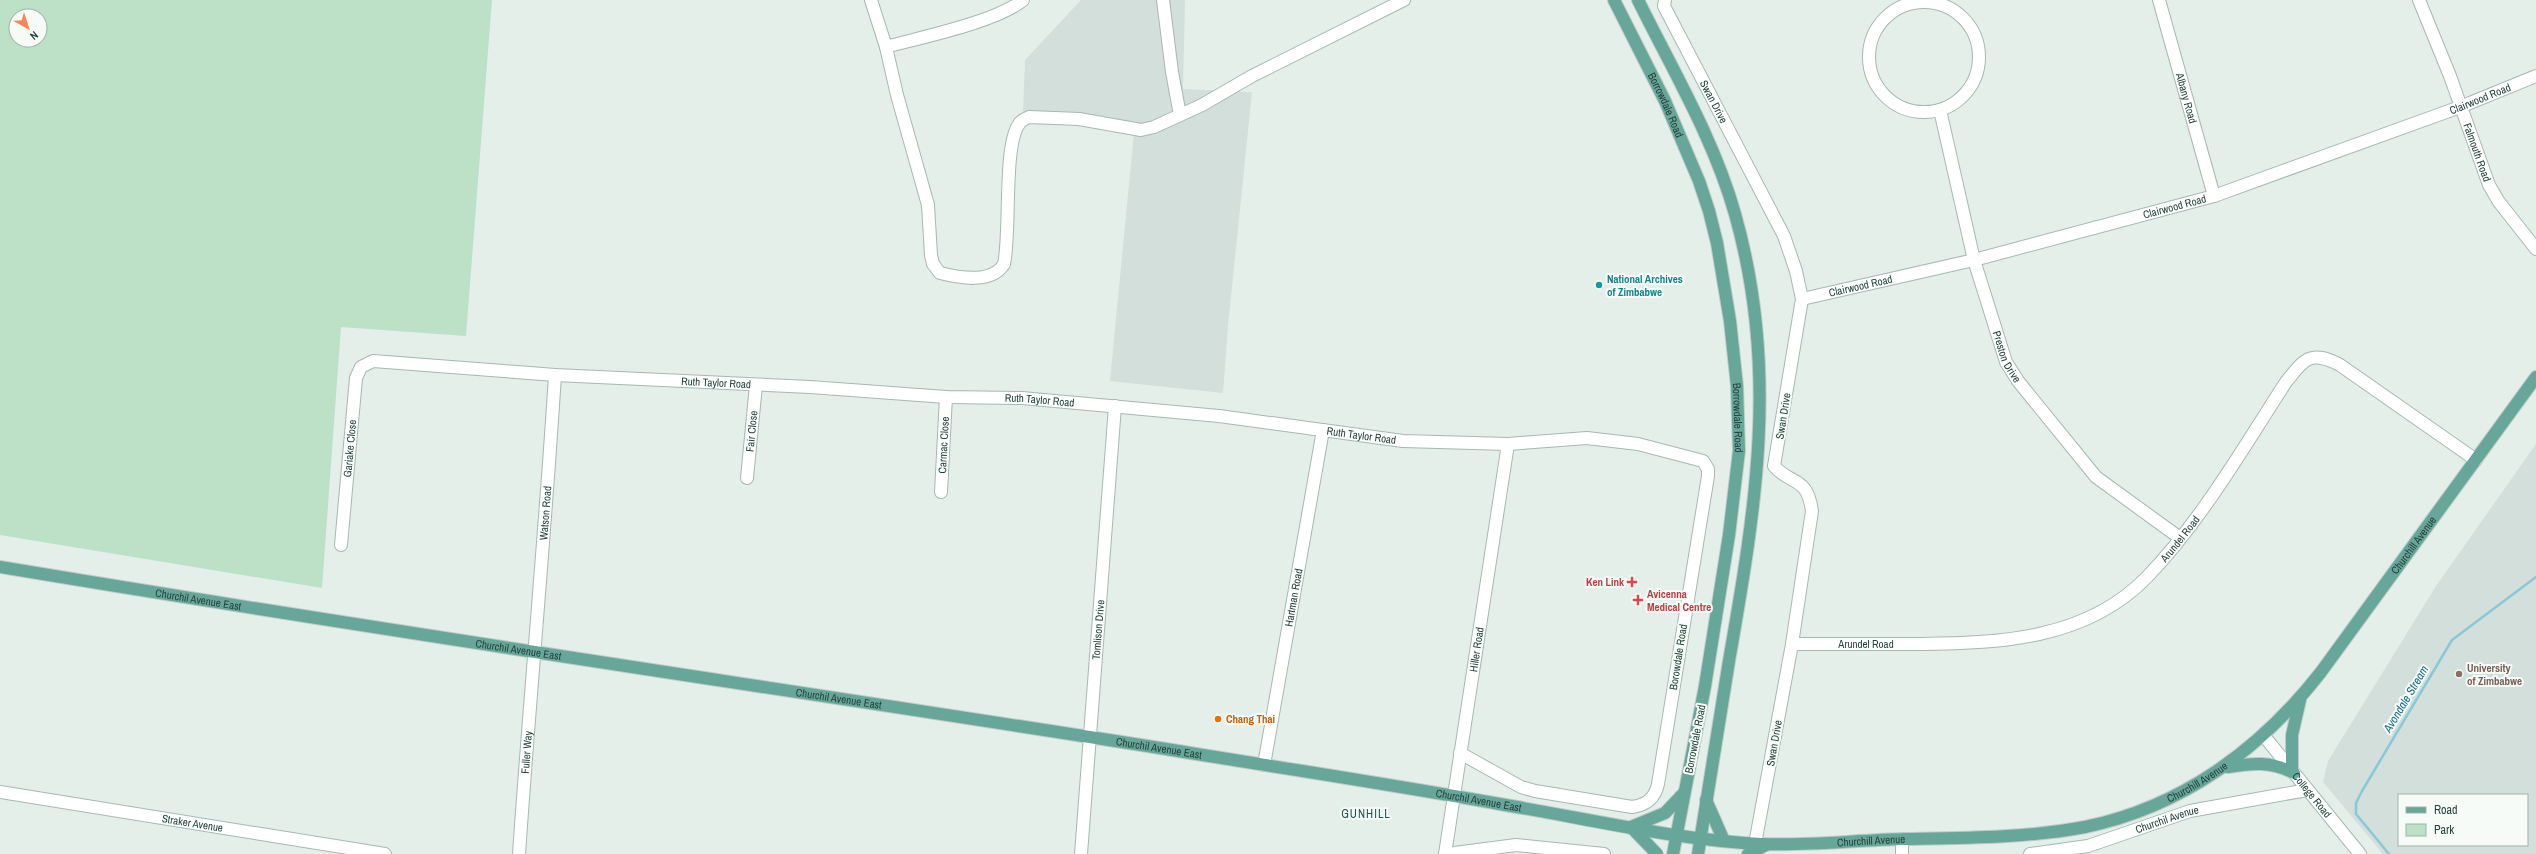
<svg xmlns="http://www.w3.org/2000/svg" width="2536" height="854" font-family="'Archivo Narrow',sans-serif">
<style>
.built{fill:#d2dfda;fill-rule:evenodd}
.green{fill:#bce1c7;fill-rule:evenodd}
.lines{fill:none;stroke-linecap:round;stroke-linejoin:round}
.stream{stroke:#89c8d7;stroke-width:2.5}
.minor-casing{stroke:#a6b8b2;stroke-width:14}
.major-casing{stroke:#c1cac8;stroke-width:14}
.minor{stroke:#fff;stroke-width:12}
.major{stroke:#66a799;stroke-width:12}
.culture-dot{fill:#0f9aa8;stroke:#f6fbf8;stroke-width:1.5}
.health-dot{fill:#e0444e;stroke:#f6fbf8;stroke-width:1.5}
.education-dot{fill:#8d6e63;stroke:#f6fbf8;stroke-width:1.5}
.food-dot{fill:#e8710a;stroke:#f6fbf8;stroke-width:1.5}
.labels{text-anchor:middle;dominant-baseline:central;stroke-width:4;stroke-linejoin:round;paint-order:stroke}
.street-label{font-size:11px;fill:#22423b;stroke:#f6fbf8}
.culture-label{font-size:11px;font-weight:bold;fill:#0d838f;stroke:#f6fbf8;text-anchor:start}
.health-label{font-size:11px;font-weight:bold;fill:#be3a42;stroke:#f6fbf8;text-anchor:end}
.education-label{font-size:11px;font-weight:bold;fill:#785e54;stroke:#f6fbf8;text-anchor:start}
.food-label{font-size:11px;font-weight:bold;fill:#c56008;stroke:#f6fbf8;text-anchor:start}
.water-label{font-size:12px;font-style:italic;fill:#176d83;stroke:#f6fbf8}
.neighbourhood-label{font-size:12px;letter-spacing:1px;fill:#1c564a;stroke:#f6fbf8}
</style>
<rect width="100%" height="100%" fill="#e4efea"/>
<path class="built" d="M 1081,0 L 1185,0 L 1183,89 L 1252,92 L 1228,326 L 1223,393 L 1110,381 L 1135,122 L 1023,113 L 1025,60 Z
M 2536,444 L 2536,854 L 2383,854 L 2323,782 L 2328,761 L 2436,586 ZM 2399,795 L 2527,795 L 2527,845 L 2399,845 Z"/>
<path class="green" d="M 0,0 L 492,0 L 466,336 L 341,327 L 322,588 L 0,535 ZM 16,16 L 40,16 L 40,40 L 16,40 Z"/>
<g class="lines">
<path class="stream" d="M 2389,854 L 2356,814 L 2356,803 L 2362,791 L 2452,640 L 2536,577"/>
<defs>
<g id="minor">
<path d="M 871,0 L 886,47"/>
<path d="M 1023,0 C 996,22 922,37 886,47 L 897,95 L 928,205 L 931,255 L 933,264 L 940,273 C 960,278 992,284 1004,264 C 1011,233 1003,146 1019,124 C 1021,120 1025,119 1029,117 L 1079,119 L 1141,130 L 1154,127 L 1202,105 L 1252,76 L 1404,0"/>
<path d="M 1163,0 L 1172,72 L 1180,115"/>
<path id="s1" d="M 1665,0 L 1664,6 L 1784,236 L 1796,271 L 1802,299 L 1774,466 C 1791,486 1807,475 1812,511 L 1792,644 L 1755,844"/>
<path id="s2" d="M 2159,0 L 2214,196"/>
<path id="s3" d="M 2419,0 L 2450,76 L 2489,185 L 2499,202 L 2536,249"/>
<circle cx="1924" cy="57" r="55"/>
<path id="s4" d="M 1940,110 L 1974,260 L 2006,362 L 2018,381 L 2096,477 L 2180,538"/>
<path id="s5" d="M 1802,299 L 1974,260 L 2214,196 L 2460,107 L 2536,76"/>
<path id="s6" d="M 747,478 L 756,385"/>
<path id="s7" d="M 941,492 L 946,397"/>
<path id="s8" d="M 341,545 L 356,378 L 361,367 L 373,361 L 555,375 L 810,387 L 946,397 L 1022,398 L 1219,416 L 1403,441 L 1508,444 L 1587,438 L 1638,444 L 1703,461 L 1708,469 L 1708,476 L 1658,784 C 1655,798 1647,805 1632,807 L 1535,791 L 1521,787 L 1460,753"/>
<path id="s9" d="M 1792,644 C 1835,644 1878,644 1921,644 C 2002,643 2087,639 2147,577 C 2202,520 2243,448 2286,382 C 2305,358 2311,350 2340,365 L 2476,460"/>
<path id="s10" d="M 2264,736 L 2360,854"/>
<path id="s11" d="M 1264,765 L 1323,430"/>
<path id="s12" d="M 0,792 L 385,854"/>
<path d="M 1902,839 L 1902,854"/>
<path id="s13" d="M 519,854 C 530,694 545,535 555,375"/>
<path id="s14" d="M 1081,854 L 1115,406"/>
<path id="s15" d="M 1445,854 L 1508,444"/>
<path d="M 1447,854 L 1516,845 L 1604,854"/>
<path id="s16" d="M 2030,854 L 2088,846 L 2190,811 L 2307,790"/>
</g>
<g id="major">
<path id="s17" d="M 1614,0 L 1665,101 L 1699,181 L 1709,211 L 1717,243 L 1730,321 L 1737,386 L 1739,451 L 1729,535 L 1705,686 L 1673,854"/>
<path d="M 1638,0 C 1672,69 1714,139 1735,214 C 1779,369 1756,507 1729,661 C 1718,726 1708,790 1698,854"/>
<path id="s18" d="M 0,567 C 388,632 778,688 1166,749 C 1281,768 1396,785 1511,806 C 1594,820 1677,840 1761,844 C 1809,846 1857,840 1905,839 C 1965,838 2026,838 2085,827 C 2182,807 2261,749 2321,672 L 2536,377"/>
<path d="M 2228,767 C 2252,763 2271,761 2294,773"/>
<path d="M 2292,771 L 2292,735 L 2300,700"/>
<path d="M 1706,800 L 1724,841"/>
<path d="M 1631,827 L 1665,813 L 1684,793"/>
<path d="M 1632,828 L 1657,854"/>
<path d="M 1748,854 L 1766,845"/>
</g>
</defs>
<use href="#minor" class="minor-casing"/>
<use href="#major" class="major-casing"/>
<use href="#minor" class="minor"/>
<use href="#major" class="major"/>
</g>
<circle class="culture-dot" cx="1599" cy="285" r="4"/>
<g class="health-dot">
<path d="M1630 576h4v4h4v4h-4v4h-4v-4h-4v-4h4z"/>
<path d="M1636 594h4v4h4v4h-4v4h-4v-4h-4v-4h4z"/>
</g>
<circle class="education-dot" cx="2459" cy="674" r="4"/>
<circle class="food-dot" cx="1218" cy="719" r="4"/>
<g class="labels">
<g class="street-label">
<text stroke="none"><textPath href="#s2" startOffset="102">Albany Road</textPath></text>
<text stroke="none"><textPath href="#s5" startOffset="708">Clairwood Road</textPath></text>
<text stroke="none"><textPath href="#s1" startOffset="114">Swan Drive</textPath></text>
<text stroke="none"><textPath href="#s17" startOffset="117">Borrowdale Road</textPath></text>
<text stroke="none"><textPath href="#s3" startOffset="163">Falmouth Road</textPath></text>
<text stroke="none"><textPath href="#s5" startOffset="384">Clairwood Road</textPath></text>
<text stroke="none"><textPath href="#s5" startOffset="60">Clairwood Road</textPath></text>
<text stroke="none"><textPath href="#s4" startOffset="256">Preston Drive</textPath></text>
<text stroke="none"><textPath href="#s8" startOffset="537">Ruth Taylor Road</textPath></text>
<text stroke="none"><textPath href="#s8" startOffset="861">Ruth Taylor Road</textPath></text>
<text transform="translate(1783 416) rotate(-81)">Swan Drive</text>
<text stroke="none"><textPath href="#s17" startOffset="441">Borrowdale Road</textPath></text>
<text stroke="none"><textPath href="#s6" startOffset="47">Fair Close</textPath></text>
<text stroke="none"><textPath href="#s8" startOffset="1185">Ruth Taylor Road</textPath></text>
<text stroke="none"><textPath href="#s7" startOffset="47">Carmac Close</textPath></text>
<text stroke="none"><textPath href="#s8" startOffset="97">Gariake Close</textPath></text>
<text stroke="none"><textPath href="#s13" startOffset="342">Watson Road</textPath></text>
<text stroke="none"><textPath href="#s9" startOffset="422">Arundel Road</textPath></text>
<text stroke="none"><textPath href="#s18" startOffset="2553">Churchill Avenue</textPath></text>
<text stroke="none"><textPath href="#s11" startOffset="170">Hartman Road</textPath></text>
<text stroke="none"><textPath href="#s18" startOffset="201">Churchil Avenue East</textPath></text>
<text stroke="none"><textPath href="#s14" startOffset="225">Tomlison Drive</textPath></text>
<text stroke="none"><textPath href="#s9" startOffset="74">Arundel Road</textPath></text>
<text stroke="none"><textPath href="#s18" startOffset="525">Churchil Avenue East</textPath></text>
<text stroke="none"><textPath href="#s15" startOffset="207">Hiller Road</textPath></text>
<text transform="translate(1678 657) rotate(-81)">Borowdale Road</text>
<text stroke="none"><textPath href="#s18" startOffset="849">Churchil Avenue East</textPath></text>
<text transform="translate(1695 739) rotate(-79)">Borrowdale Road</text>
<text transform="translate(1774 743) rotate(-80)">Swan Drive</text>
<text stroke="none"><textPath href="#s18" startOffset="1173">Churchil Avenue East</textPath></text>
<text stroke="none"><textPath href="#s13" startOffset="102">Fuller Way</textPath></text>
<text stroke="none"><textPath href="#s18" startOffset="2229">Churchill Avenue</textPath></text>
<text stroke="none"><textPath href="#s10" startOffset="76">College Road</textPath></text>
<text stroke="none"><textPath href="#s18" startOffset="1497">Churchil Avenue East</textPath></text>
<text stroke="none"><textPath href="#s16" startOffset="142">Churchil Avenue</textPath></text>
<text stroke="none"><textPath href="#s12" startOffset="195">Straker Avenue</textPath></text>
<text stroke="none"><textPath href="#s18" startOffset="1893">Churchill Avenue</textPath></text>
</g>
<g class="culture-label">
<text x="1607" y="279">National Archives<tspan x="1607" dy="13">of Zimbabwe</tspan></text>
</g>
<g class="health-label">
<text x="1624" y="582">Ken Link</text>
<text x="1647" y="594" text-anchor="start">Avicenna<tspan x="1647" dy="13">Medical Centre</tspan></text>
</g>
<g class="education-label">
<text x="2467" y="668">University<tspan x="2467" dy="13">of Zimbabwe</tspan></text>
</g>
<g class="food-label">
<text x="1226" y="719">Chang Thai</text>
</g>
<g class="water-label">
<text transform="translate(2406 699) rotate(-59)">Avondale Stream</text>
</g>
<g class="neighbourhood-label">
<text x="1366" y="814">GUNHILL</text>
</g>
</g>
<rect x="2398" y="794" width="130" height="52" fill="#f6fbf8" stroke="#a1b1ac"/>
<rect x="2406" y="807" width="20" height="6" fill="#66a799" stroke="#a1b1ac"/>
<text x="2434" y="814" font-size="12" fill="#22423b">Road</text>
<rect x="2406" y="824" width="20" height="12" fill="#bce1c7" stroke="#a1b1ac"/>
<text x="2434" y="834" font-size="12" fill="#22423b">Park</text>
<g transform="translate(28 28) rotate(141)"><circle r="19" fill="#f6fbf8" stroke="#a1b1ac"/>
<path d="M0-3L7 15L0 10L-7 15Z" fill="#fb8556"/>
<text y="-6" font-size="11" font-weight="bold" text-anchor="middle" fill="#22423b">N</text>
</g>
</svg>
